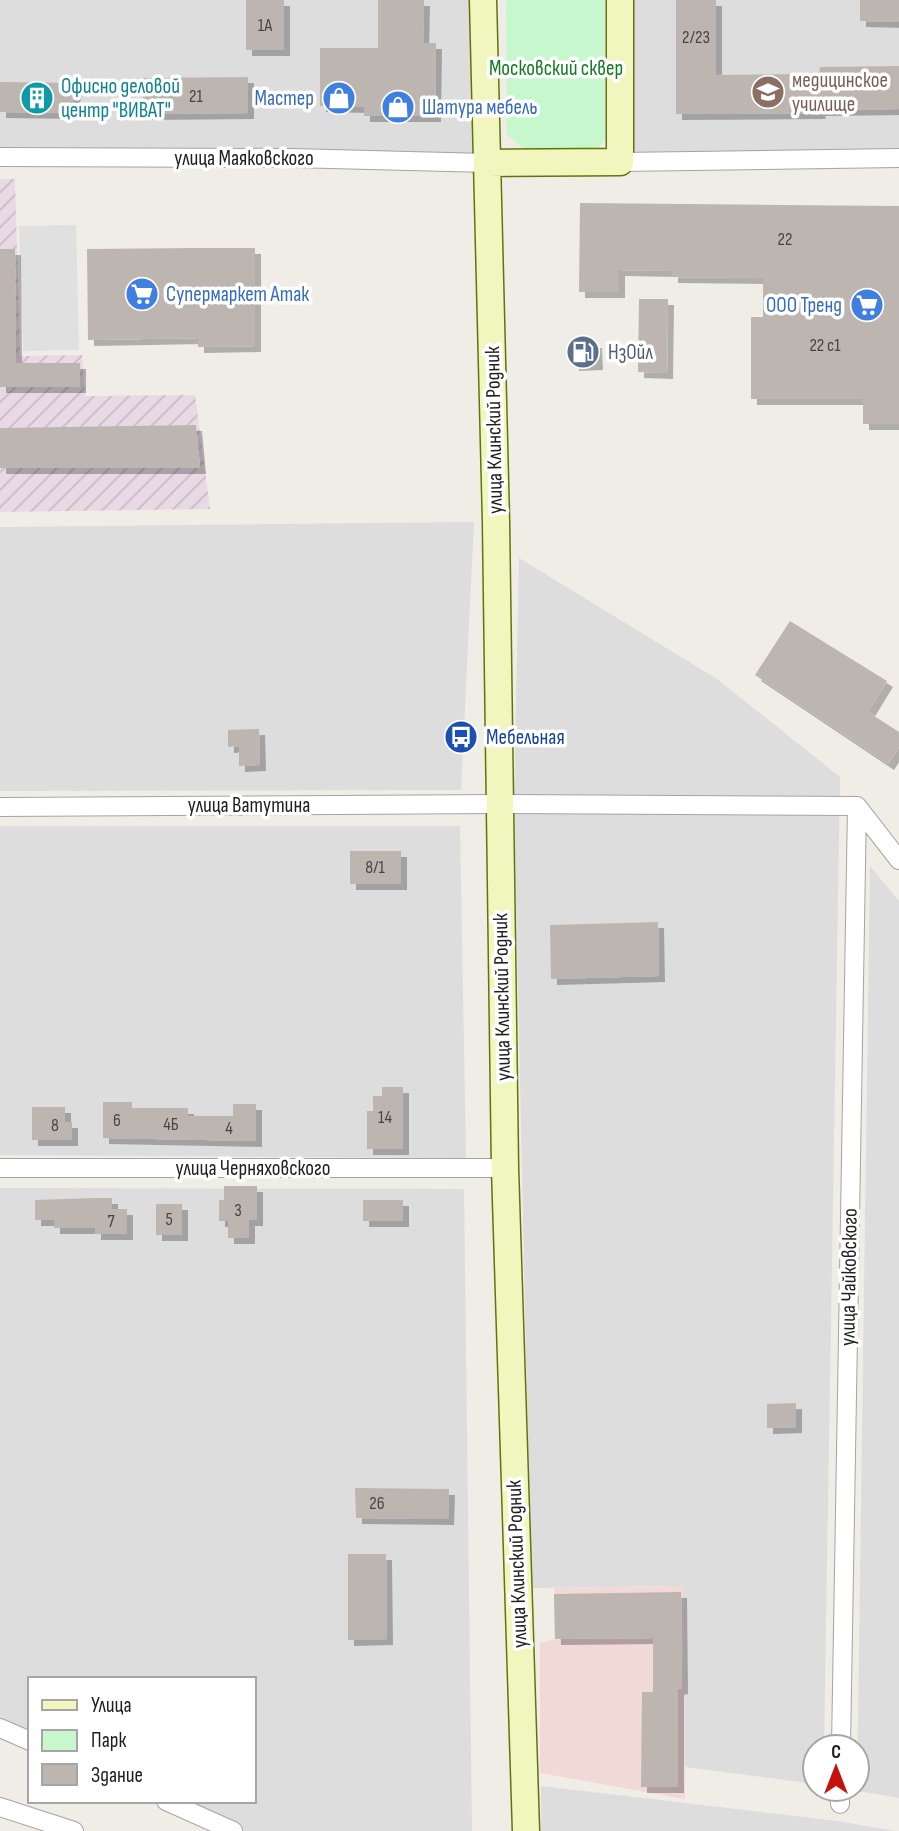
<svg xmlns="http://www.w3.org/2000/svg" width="899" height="1831" font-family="'Sofia Sans Condensed',sans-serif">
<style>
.residential{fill:#dedddd}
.commercial{fill:#f0d9d7}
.industrial{fill:url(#industrial-furrows)}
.park{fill:#c7f7cd}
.parking{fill:#e0e0e0}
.building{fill:#bdb6b0;filter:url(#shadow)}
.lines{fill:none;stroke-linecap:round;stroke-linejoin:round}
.street-casing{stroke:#a4a4a4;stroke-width:20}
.secondary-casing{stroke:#63730b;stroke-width:29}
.street{stroke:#fff;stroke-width:18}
.secondary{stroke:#f1f6bf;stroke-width:26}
.labels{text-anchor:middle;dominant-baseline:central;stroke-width:7;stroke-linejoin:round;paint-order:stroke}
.number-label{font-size:18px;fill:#474644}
.park-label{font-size:21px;fill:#127a1f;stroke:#fff}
.education-label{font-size:21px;fill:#785e54;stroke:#fff;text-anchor:start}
.culture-label{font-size:21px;fill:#0d838f;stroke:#fff;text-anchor:start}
.shop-label{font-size:21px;fill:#366cbe;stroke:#fff;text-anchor:end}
.street-label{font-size:21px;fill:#202020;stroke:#fff}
.service-label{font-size:21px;fill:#4e5e75;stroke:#fff;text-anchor:start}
.transit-label{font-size:21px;fill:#164399;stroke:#fff;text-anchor:start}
</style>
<defs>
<pattern id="industrial-furrows" width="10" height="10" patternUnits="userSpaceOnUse" patternTransform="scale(1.75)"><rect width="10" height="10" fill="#e9d9e5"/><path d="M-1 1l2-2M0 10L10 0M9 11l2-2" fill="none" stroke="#c8bac4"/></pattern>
<filter id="shadow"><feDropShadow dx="6" dy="6" stdDeviation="0" flood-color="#0004"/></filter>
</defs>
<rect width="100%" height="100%" fill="#f0ede7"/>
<path class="residential" d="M 0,0 L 486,0 L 488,163 L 0,157 Z
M 620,0 L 899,0 L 899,159 L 620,162 Z
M 474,522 L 461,790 L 0,791 L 0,527 Z
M 519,558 L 717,679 L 840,777 L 824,1747 L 815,1747 L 815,1784 L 685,1767 L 683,1586 L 531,1588 L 514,806 Z
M 0,826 L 460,826 L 466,1158 L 0,1155 Z
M 870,866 L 899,901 L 899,1798 L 857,1791 Z
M 0,1188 L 464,1189 L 472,1831 L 223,1831 L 157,1801 L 254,1801 L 254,1679 L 30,1679 L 30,1744 L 0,1730 Z
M 541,1786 L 837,1821 L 896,1831 L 541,1831 Z"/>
<path class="commercial" d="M 683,1586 L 685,1799 L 540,1773 L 540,1643 L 555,1639 L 554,1588 Z"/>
<path class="industrial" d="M 0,179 L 15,179 L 20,356 L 82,355 L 85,396 L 195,395 L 210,509 L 0,512 Z"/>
<path class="park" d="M 506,0 L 605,0 L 605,139 L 595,152 L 528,152 L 507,135 Z"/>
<path class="parking" d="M 76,225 L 79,350 L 23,351 L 19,226 Z"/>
<path class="building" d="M 246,0 L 284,0 L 284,50 L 246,50 Z
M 378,0 L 424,0 L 423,43 L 436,43 L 435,116 L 364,116 L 364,107 L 320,106 L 320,48 L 378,48 Z
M 676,0 L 716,0 L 716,75 L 819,74 L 820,67 L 899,66 L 899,109 L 819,110 L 820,113 L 676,114 Z
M 860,0 L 899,0 L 899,22 L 860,21 Z
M 248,77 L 248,113 L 143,114 L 143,78 Z
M 0,82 L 78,83 L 69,113 L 0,112 Z
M 580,203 L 899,206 L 899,424 L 863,424 L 863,399 L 751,399 L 751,317 L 763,317 L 763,278 L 672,277 L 672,271 L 619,270 L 619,292 L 579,292 Z
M 195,248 L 255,248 L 255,346 L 198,347 L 198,338 L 88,340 L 87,249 Z
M 0,249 L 15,249 L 16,363 L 80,363 L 80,387 L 0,387 Z
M 639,299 L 668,299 L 667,373 L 638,372 Z
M 596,342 L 597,364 L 573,365 L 572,343 Z
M 196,425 L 200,468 L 0,468 L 0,428 Z
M 790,621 L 887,681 L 868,712 L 899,732 L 899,747 L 888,764 L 755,675 Z
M 259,729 L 260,765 L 239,766 L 239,746 L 228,747 L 228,730 Z
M 350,851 L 401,851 L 401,884 L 350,884 Z
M 658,922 L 659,976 L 551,979 L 550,925 Z
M 382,1087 L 403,1087 L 403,1149 L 367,1149 L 367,1111 L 373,1111 L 373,1096 L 382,1096 Z
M 103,1102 L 132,1102 L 132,1108 L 188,1108 L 188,1116 L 233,1116 L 233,1104 L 256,1104 L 256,1141 L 103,1138 Z
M 32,1107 L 65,1107 L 65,1122 L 72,1122 L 72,1140 L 32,1140 Z
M 224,1186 L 257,1186 L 257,1220 L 249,1220 L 249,1238 L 228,1238 L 228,1221 L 219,1221 L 219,1200 L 224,1200 Z
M 95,1198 L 112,1198 L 112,1209 L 127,1209 L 127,1234 L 95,1234 L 95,1228 L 54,1228 L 54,1220 L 35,1220 L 35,1200 Z
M 363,1200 L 403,1200 L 403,1221 L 363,1221 Z
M 156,1204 L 182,1204 L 182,1235 L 156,1235 Z
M 796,1403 L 796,1427 L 767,1428 L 767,1404 Z
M 355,1488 L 449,1489 L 448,1519 L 356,1518 Z
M 348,1554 L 386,1554 L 387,1639 L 348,1640 Z
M 681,1592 L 682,1688 L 678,1689 L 678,1787 L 641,1787 L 642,1692 L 653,1692 L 653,1638 L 555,1639 L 554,1594 Z"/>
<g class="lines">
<defs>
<path id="street" d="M 0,157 L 291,158 L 488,163
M 620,162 L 899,158
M 857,806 L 899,860
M 0,807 L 499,804 L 857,806
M 0,1168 L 505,1168
M 0,1728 L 30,1741
M 841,1747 L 857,806
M 166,1801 L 233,1831
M 840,1804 L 840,1789
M 0,1807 L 74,1831"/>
<path id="secondary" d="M 483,0 L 496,522 L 505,1168 L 526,1831
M 488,163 L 620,162 L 620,0"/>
</defs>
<use href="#street" class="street-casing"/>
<use href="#secondary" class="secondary-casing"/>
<use href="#street" class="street"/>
<use href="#secondary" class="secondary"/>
</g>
<defs>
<symbol id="university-disc" viewBox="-11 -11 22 22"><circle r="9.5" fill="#8d6e63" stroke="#fff"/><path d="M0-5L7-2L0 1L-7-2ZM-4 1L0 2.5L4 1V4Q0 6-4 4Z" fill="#fff"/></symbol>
<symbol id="building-disc" viewBox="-11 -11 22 22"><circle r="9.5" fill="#0f9aa8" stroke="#fff"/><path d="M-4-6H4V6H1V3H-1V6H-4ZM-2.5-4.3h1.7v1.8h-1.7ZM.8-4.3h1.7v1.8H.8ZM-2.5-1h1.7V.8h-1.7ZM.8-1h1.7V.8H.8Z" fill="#fff"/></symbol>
<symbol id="shop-disc" viewBox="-11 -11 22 22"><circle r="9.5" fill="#3f7fe0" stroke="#fff"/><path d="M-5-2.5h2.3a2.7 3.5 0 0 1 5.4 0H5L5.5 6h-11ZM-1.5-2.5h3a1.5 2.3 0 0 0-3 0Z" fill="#fff"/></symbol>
<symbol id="supermarket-disc" viewBox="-11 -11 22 22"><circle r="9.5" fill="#3f7fe0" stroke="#fff"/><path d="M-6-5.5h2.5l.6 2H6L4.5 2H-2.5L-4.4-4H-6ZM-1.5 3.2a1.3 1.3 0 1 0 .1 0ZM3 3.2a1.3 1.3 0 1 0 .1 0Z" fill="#fff"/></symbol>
<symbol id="fuel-disc" viewBox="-11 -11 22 22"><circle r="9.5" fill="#5c6f8a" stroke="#fff"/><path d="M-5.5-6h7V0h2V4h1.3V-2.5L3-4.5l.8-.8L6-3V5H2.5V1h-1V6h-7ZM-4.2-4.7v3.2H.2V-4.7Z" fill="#fff"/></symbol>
<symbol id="bus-disc" viewBox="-11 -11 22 22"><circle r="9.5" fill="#1a4fb4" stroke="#fff"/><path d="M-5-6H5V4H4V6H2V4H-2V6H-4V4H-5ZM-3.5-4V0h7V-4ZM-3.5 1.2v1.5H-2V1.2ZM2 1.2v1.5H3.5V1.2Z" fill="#fff"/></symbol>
</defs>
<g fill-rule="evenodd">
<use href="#university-disc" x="749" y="73" width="38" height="38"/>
<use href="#building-disc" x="18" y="79" width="38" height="38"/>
<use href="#shop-disc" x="320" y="79" width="38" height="38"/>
<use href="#shop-disc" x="379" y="88" width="38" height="38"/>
<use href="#supermarket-disc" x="123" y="275" width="38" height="38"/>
<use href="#supermarket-disc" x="848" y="286" width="38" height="38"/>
<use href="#fuel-disc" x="564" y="333" width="38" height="38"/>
<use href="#bus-disc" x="442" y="718" width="38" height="38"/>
</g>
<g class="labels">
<g class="number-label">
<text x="265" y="25">1А</text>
<text x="696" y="37">2/23</text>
<text x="196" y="96">21</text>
<text x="785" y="239">22</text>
<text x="825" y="345">22 с1</text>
<text x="375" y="867">8/1</text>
<text x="385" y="1117">14</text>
<text x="117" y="1120">6</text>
<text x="171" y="1124">4Б</text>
<text x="55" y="1125">8</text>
<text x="229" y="1128">4</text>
<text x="238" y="1210">3</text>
<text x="169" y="1219">5</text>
<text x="111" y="1221">7</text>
<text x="377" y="1503">26</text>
</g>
<g class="park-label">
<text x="556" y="68">Московский сквер</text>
</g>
<g class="education-label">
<text x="792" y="80">медицинское<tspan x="792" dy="24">училище</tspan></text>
</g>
<g class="culture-label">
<text x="61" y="86">Офисно деловой<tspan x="61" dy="24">центр "ВИВАТ"</tspan></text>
</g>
<g class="shop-label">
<text x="314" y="98">Мастер</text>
<text x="422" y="107" text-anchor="start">Шатура мебель</text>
<text x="166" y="294" text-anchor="start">Супермаркет Атак</text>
<text x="842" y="305">ООО Тренд</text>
</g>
<g class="street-label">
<text x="244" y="158">улица Маяковского</text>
<text transform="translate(494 430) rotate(-91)">улица Клинский Родник</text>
<text x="249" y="805">улица Ватутина</text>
<text transform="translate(502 997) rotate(-91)">улица Клинский Родник</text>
<text x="253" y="1168">улица Черняховского</text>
<text transform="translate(849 1277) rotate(-89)">улица Чайковского</text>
<text transform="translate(517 1564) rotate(-92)">улица Клинский Родник</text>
</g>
<g class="service-label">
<text x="608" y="352">НзОйл</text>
</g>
<g class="transit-label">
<text x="486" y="737">Мебельная</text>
</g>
</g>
<rect x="28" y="1677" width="228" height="126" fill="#ffffff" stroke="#a6a6a6" stroke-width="2"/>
<rect x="42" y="1700" width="35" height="10" fill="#f1f6bf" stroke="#a6a6a6" stroke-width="2"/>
<text x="91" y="1712" font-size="21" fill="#202020">Улица</text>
<rect x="42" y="1730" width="35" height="21" fill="#c7f7cd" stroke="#a6a6a6" stroke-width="2"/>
<text x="91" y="1747" font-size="21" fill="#202020">Парк</text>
<rect x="42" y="1764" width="35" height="21" fill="#bdb6b0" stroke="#a6a6a6" stroke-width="2"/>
<text x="91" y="1782" font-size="21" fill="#202020">Здание</text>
<g transform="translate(836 1768)"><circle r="33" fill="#ffffff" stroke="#a6a6a6" stroke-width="2"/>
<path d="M0-5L12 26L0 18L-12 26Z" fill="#c5130b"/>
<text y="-10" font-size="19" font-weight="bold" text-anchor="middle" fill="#202020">С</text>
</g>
</svg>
